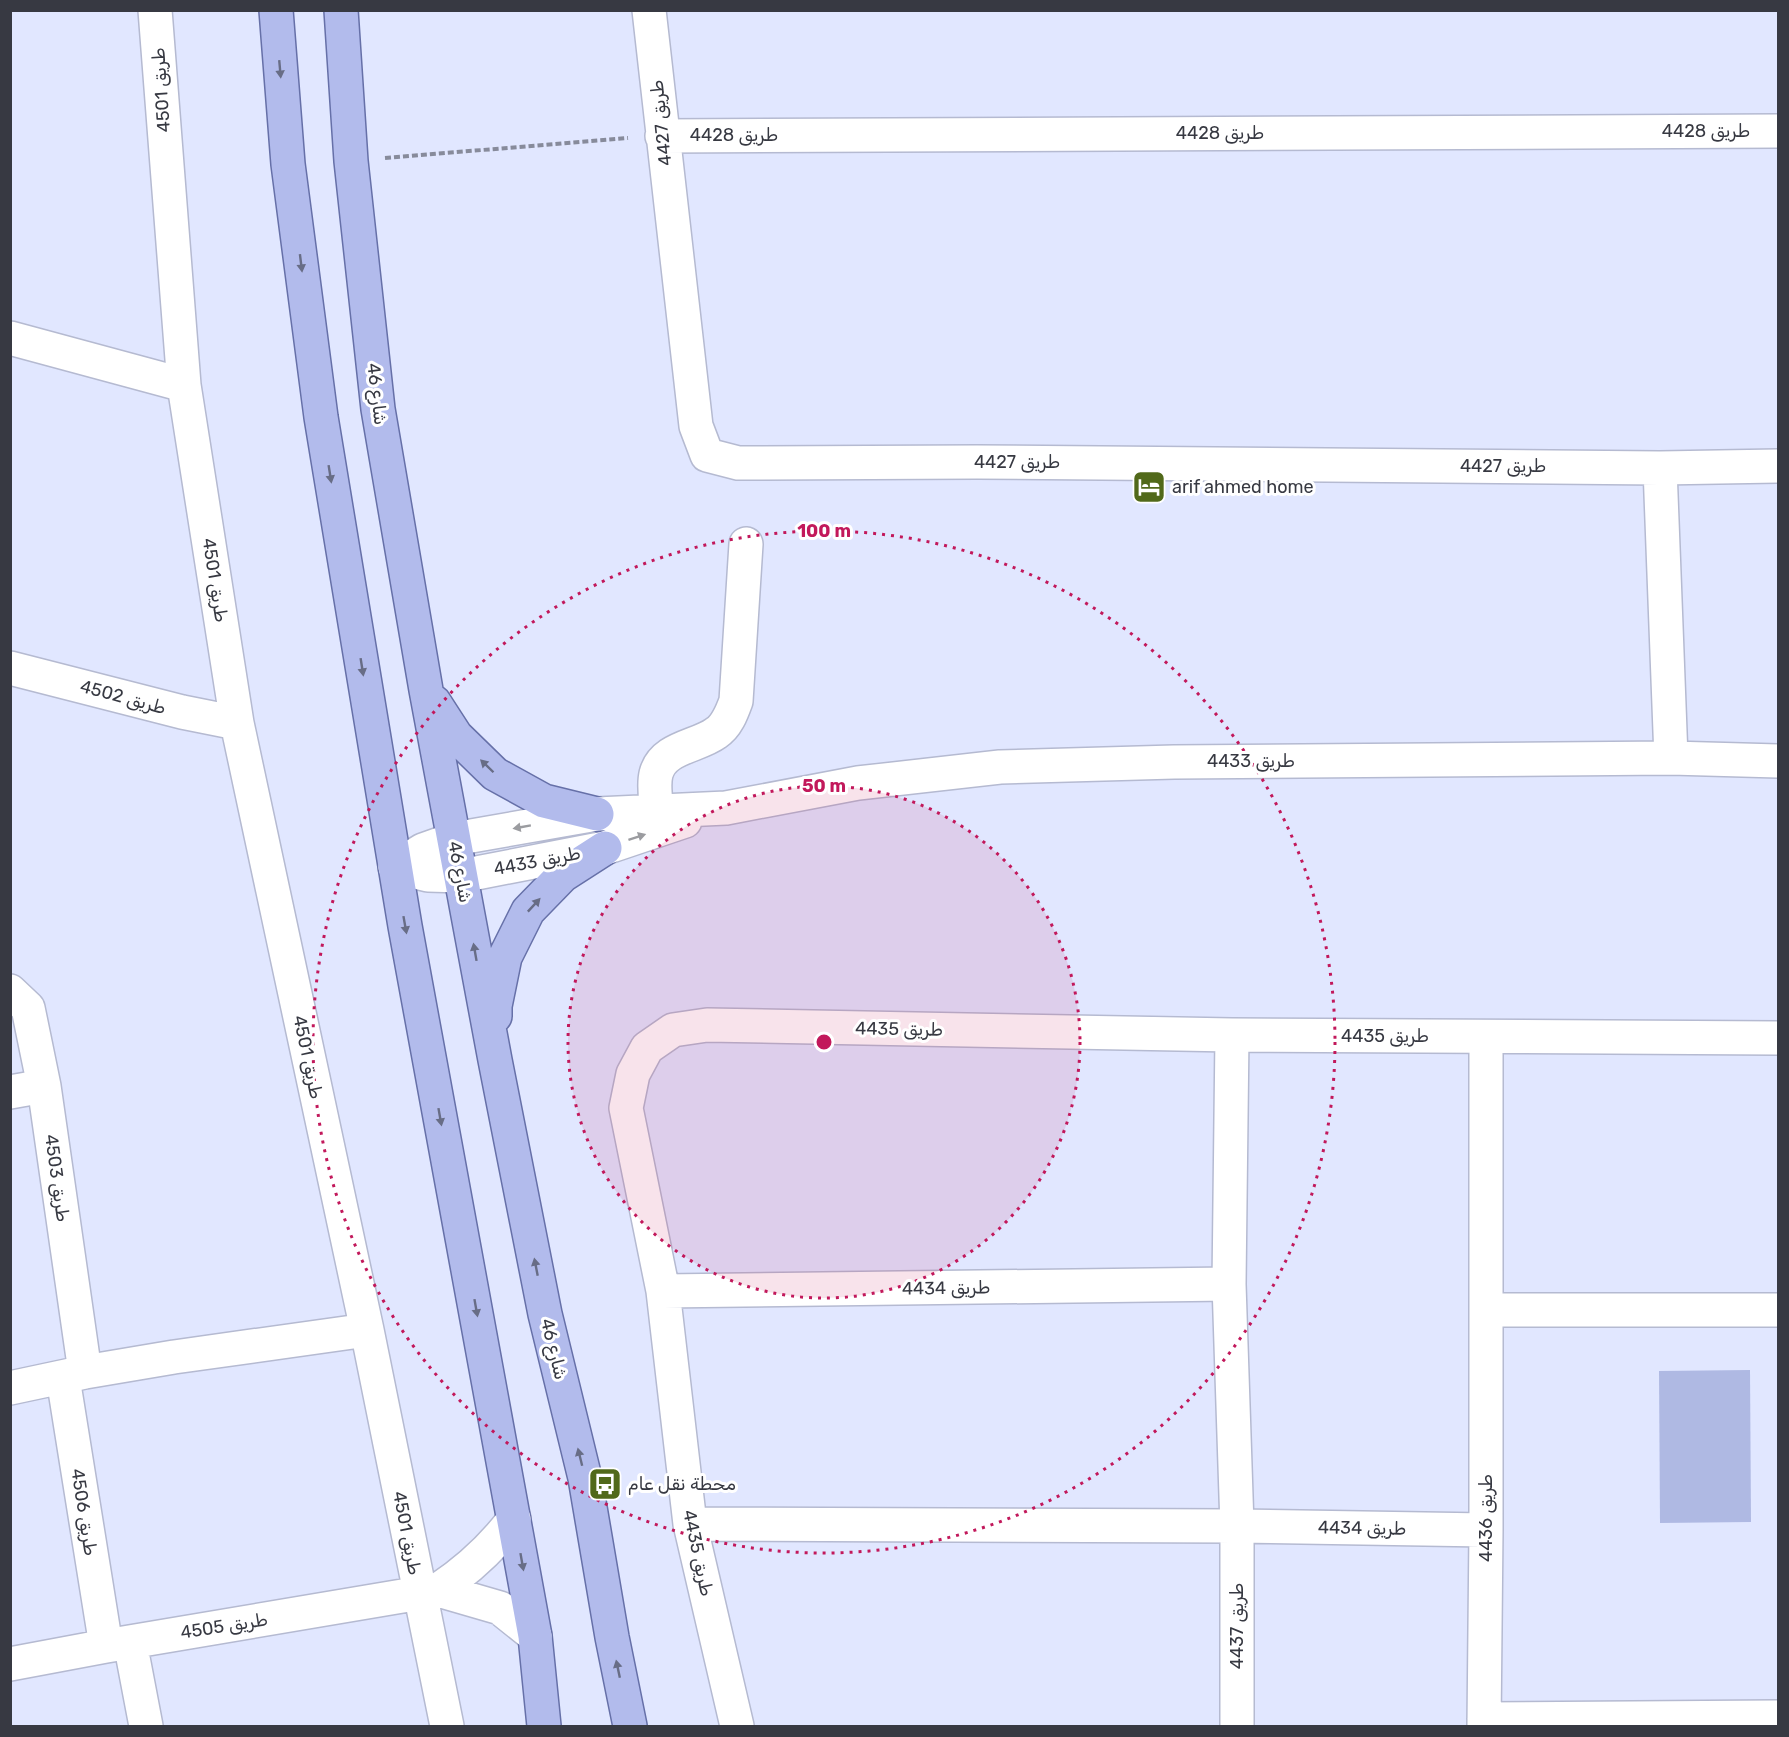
<svg xmlns="http://www.w3.org/2000/svg" width="1789" height="1737" font-family="Rubik,'Noto Naskh Arabic',sans-serif">
<style>
.green{fill:#afb9e3}
.lines{fill:none;stroke-linecap:round;stroke-linejoin:round}
.minor-casing{stroke:#b5bad1;stroke-width:36}
.major-casing{stroke:#6670a8;stroke-width:36}
.path{stroke:#878b9b;stroke-width:4;stroke-dasharray:6 3;stroke-linecap:butt}
.minor{stroke:#fff;stroke-width:33}
.major{stroke:#b2bbec;stroke-width:33}
.oneway{fill:#686d86}
.oneway2{fill:#9b9ca0}
.ring{fill:none;stroke:#c2185b;stroke-width:3;stroke-dasharray:3 6}
.labels{text-anchor:middle;dominant-baseline:central;stroke-width:6;stroke-linejoin:round;paint-order:stroke}
.street-label{font-size:18px;fill:#373942;stroke:#fff}
.poi-label{font-size:18px;fill:#373942;stroke:#fff;text-anchor:start}
.centre{fill:#c2185b;stroke:#fff;stroke-width:3}
.ring-label{font-size:18px;text-anchor:middle;font-weight:bold;fill:#c2185b;stroke:#fff;stroke-width:6;stroke-linejoin:round;paint-order:stroke}
</style>
<rect width="100%" height="100%" fill="#e1e7ff"/>
<path class="green" d="M 1750,1370 L 1751,1522 L 1660,1523 L 1659,1371 Z"/>
<g class="lines">
<defs>
<path id="minor" d="M 155,10 L 184,385 L 237,723 L 367,1330 L 447,1726
M 649,10 L 696,426 L 707,455 L 738,463 L 977,462 L 1660,468 L 1778,466
M 662,136 L 1778,131
M 10,338 L 184,385
M 1660,468 L 1671,758
M 10,668 L 182,712 L 237,723
M 657,812 C 656,800 653,786 656,774 C 663,747 697,747 716,733 C 727,726 732,712 736,701 L 746,544
M 395,867 L 423,850 L 454,839 L 597,814 L 726,808 L 858,783 L 1000,767 L 1174,762 L 1671,758 L 1778,761
M 395,867 L 428,875 L 461,876 L 605,848 L 685,821
M 10,991 L 28,1008 L 44,1086 L 85,1372
M 1232,1035 L 1229,1284 L 1237,1526 L 1237,1726
M 10,1092 L 44,1086
M 663,1291 L 1229,1284
M 1486,1310 L 1778,1310
M 63,1378 L 106,1646
M 10,1388 L 85,1372 L 174,1357 L 367,1330
M 690,1524 L 1237,1526 L 1486,1530
M 438,1590 L 500,1608 L 535,1636
M 130,1642 L 146,1726
M 10,1664 L 106,1646 L 438,1590 C 468,1570 493,1547 514,1519
M 1484,1719 L 1778,1717
M 737,1726 L 690,1524 L 663,1291 L 626,1108 L 633,1074 L 647,1048 L 673,1030 L 707,1025 L 1232,1035 L 1778,1038
M 1484,1726 L 1486,1530 L 1486,1037"/>
<path id="major" d="M 276,10 L 288,164 L 321,417 L 405,926 L 535,1636 L 544,1726
M 341,10 L 351,161 L 378,409 L 426,690 L 495,1060 L 545,1314 L 585,1478 L 612,1637 L 630,1726
M 434,702 L 456,736 L 495,774 L 544,801 L 597,814
M 495,1016 L 495,1006 L 505,957 L 528,911 L 563,875 L 605,848"/>
</defs>
<use href="#minor" class="minor-casing"/>
<use href="#major" class="major-casing"/>
<path class="path" d="M 385,158 L 628,138"/>
<use href="#minor" class="minor"/>
<use href="#major" class="major"/>
</g>
<defs><path id="oneway-solid" d="M-6-.8H1V-3.2L6.5 0L1 3.2V.8H-6Z" transform="scale(1.5)"/></defs>
<g class="oneway">
<use href="#oneway-solid" transform="translate(280 69) rotate(85)"/>
<use href="#oneway-solid" transform="translate(301 263) rotate(83)"/>
<use href="#oneway-solid" transform="translate(330 474) rotate(81)"/>
<use href="#oneway-solid" transform="translate(362 667) rotate(81)"/>
<use href="#oneway-solid" transform="translate(487 766) rotate(-136)"/>
<use href="#oneway-solid" transform="translate(534 905) rotate(-47)"/>
<use href="#oneway-solid" transform="translate(405 925) rotate(80)"/>
<use href="#oneway-solid" transform="translate(475 952) rotate(-100)"/>
<use href="#oneway-solid" transform="translate(440 1117) rotate(80)"/>
<use href="#oneway-solid" transform="translate(536 1267) rotate(-101)"/>
<use href="#oneway-solid" transform="translate(476 1308) rotate(80)"/>
<use href="#oneway-solid" transform="translate(580 1457) rotate(-104)"/>
<use href="#oneway-solid" transform="translate(522 1562) rotate(80)"/>
<use href="#oneway-solid" transform="translate(618 1669) rotate(-102)"/>
</g>
<g class="oneway2">
<use href="#oneway-solid" transform="translate(522 827) rotate(170)"/>
<use href="#oneway-solid" transform="translate(637 837) rotate(-18)"/>
</g>
<circle cx="824" cy="1042" r="256" fill="#c2185b" fill-opacity=".12"/>
<g class="ring">
<circle cx="824" cy="1042" r="256"/>
<circle cx="824" cy="1042" r="511"/>
</g>
<defs>
<symbol id="hotel-square" viewBox="-11 -11 22 22"><rect x="-9" y="-9" width="18" height="18" rx="4" fill="#51691a" stroke="#fff"/><path d="M-6-4.5h1.5V1H6V5H4.5V3h-9V5H-6ZM-4 0a1.8 1.8 0 1 1 3.6 0ZM.5 0V-2.5h3Q6-2.5 6 0Z" fill="#fff"/></symbol>
<symbol id="bus-square" viewBox="-11 -11 22 22"><rect x="-9" y="-9" width="18" height="18" rx="4" fill="#51691a" stroke="#fff"/><path d="M-5-6H5V4H4V6H2V4H-2V6H-4V4H-5ZM-3.5-4V0h7V-4ZM-3.5 1.2v1.5H-2V1.2ZM2 1.2v1.5H3.5V1.2Z" fill="#fff"/></symbol>
</defs>
<g fill-rule="evenodd">
<use href="#hotel-square" x="1130" y="468" width="38" height="38"/>
<use href="#bus-square" x="586" y="1465" width="38" height="38"/>
</g>
<g class="labels">
<g class="street-label">
<text transform="translate(161 90) rotate(-94)">طريق 4501</text>
<text transform="translate(661 123) rotate(-96)">طريق 4427</text>
<text x="1706" y="131">طريق 4428</text>
<text x="1220" y="133">طريق 4428</text>
<text x="734" y="135">طريق 4428</text>
<text transform="translate(377 394) rotate(83)">شارع 46</text>
<text x="1017" y="462">طريق 4427</text>
<text x="1503" y="466">طريق 4427</text>
<text transform="translate(215 580) rotate(81)">طريق 4501</text>
<text transform="translate(123 697) rotate(15)">طريق 4502</text>
<text x="1251" y="761">طريق 4433</text>
<text transform="translate(537 861) rotate(-11)">طريق 4433</text>
<text transform="translate(460 872) rotate(79)">شارع 46</text>
<text transform="translate(899 1029) rotate(1)">طريق 4435</text>
<text x="1385" y="1036">طريق 4435</text>
<text transform="translate(308 1057) rotate(78)">طريق 4501</text>
<text transform="translate(57 1178) rotate(82)">طريق 4503</text>
<text transform="translate(946 1288) rotate(-1)">طريق 4434</text>
<text transform="translate(554 1349) rotate(76)">شارع 46</text>
<text transform="translate(84 1512) rotate(81)">طريق 4506</text>
<text transform="translate(1486 1518) rotate(-90)">طريق 4436</text>
<text transform="translate(1362 1528) rotate(1)">طريق 4434</text>
<text transform="translate(407 1533) rotate(79)">طريق 4501</text>
<text transform="translate(698 1553) rotate(78)">طريق 4435</text>
<text transform="translate(224 1626) rotate(-9)">طريق 4505</text>
<text transform="translate(1237 1626) rotate(-90)">طريق 4437</text>
</g>
<g class="poi-label">
<text x="1172" y="487">arif ahmed home</text>
<text x="628" y="1484">محطة نقل عام</text>
</g>
</g>
<circle cx="824" cy="1042" r="9" class="centre"/>
<g class="ring-label">
<text x="824" y="537">100 m</text>
<text x="824" y="792">50 m</text>
</g>
<rect width="1789" height="1737" fill="none" stroke="#373942" stroke-width="24"/>
</svg>
